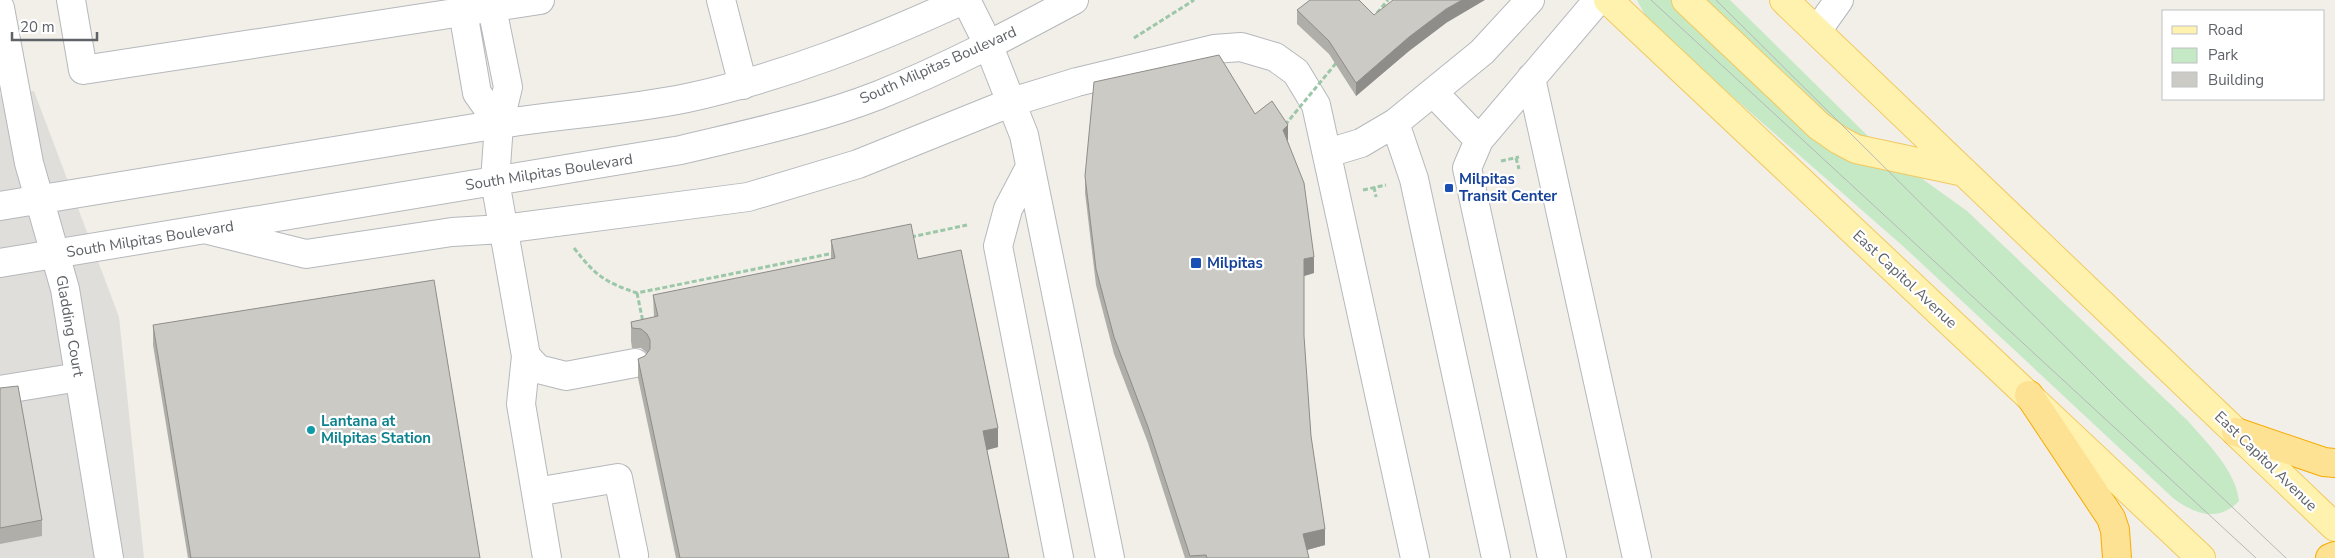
<svg xmlns="http://www.w3.org/2000/svg" width="2335" height="558" font-family="'Nunito Sans',sans-serif">
<style>
.industrial{fill:#e0deda}
.green{fill:#c5e8c5}
.lines{fill:none;stroke-linecap:round;stroke-linejoin:round}
.minor-casing{stroke:#b5b8bc;stroke-width:30}
.major-casing{stroke:#f2c960;stroke-width:30}
.highway-casing{stroke:#f9ab00;stroke-width:30}
.path{stroke:#9cc7a9;stroke-width:3;stroke-dasharray:5 2.5;stroke-linecap:butt}
.minor{stroke:#fff;stroke-width:28}
.major{stroke:#fff2af;stroke-width:28}
.highway{stroke:#fde293;stroke-width:28}
.tram{stroke:#b6b7b8;stroke-width:1}
.path-bridge{stroke:#9cc7a9;stroke-width:3;stroke-dasharray:5 2.5;stroke-linecap:butt}
.wall{fill:#afaea9}
.shaded-wall{fill:#8f8d8a}
.building{fill:#cccac5;stroke:#8f8d8a}
.transit-dot{fill:#1a4fb4;stroke:#fff;stroke-width:2}
.culture-dot{fill:#0f9aa8;stroke:#fff;stroke-width:2}
.labels{text-anchor:middle;dominant-baseline:central;stroke-width:4.5;stroke-linejoin:round;paint-order:stroke}
.street-label{font-size:15px;fill:#5f6368;stroke:#fff}
.transit-label{font-size:15px;font-weight:bold;fill:#164399;stroke:#fff;text-anchor:start}
.culture-label{font-size:15px;font-weight:bold;fill:#0d838f;stroke:#fff;text-anchor:start}
</style>
<rect width="100%" height="100%" fill="#f1efe8"/>
<path class="industrial" d="M 34,91 L 119,317 L 144,558 L 0,558 L 0,95 Z"/>
<path class="green" d="M 1637,0 L 1730,0 L 1882,150 L 1967,211 L 2188,421 C 2207,443 2236,471 2239,501 C 2218,523 2194,514 2173,498 L 1904,247 L 1660,33 L 1648,21 Z"/>
<g class="lines">
<defs>
<path id="minor" d="M 71,0 L 83,70 L 540,0
M 461,0 L 477,93 L 499,124
M 721,0 L 743,85
M 966,0 L 988,44 L 1024,135 L 1110,558
M 0,8 L 29,163 L 65,289 L 109,558
M 492,8 L 508,87 L 499,124 L 495,181 L 526,356 L 538,369 L 566,376 L 635,363
M 1817,31 L 1839,0
M 1531,78 L 1637,558
M 1433,92 L 1479,140
M 1395,123 L 1414,179 L 1496,558
M 1328,153 L 1361,143 L 1395,123 L 1482,52 L 1530,0
M 1030,167 L 1008,209 L 998,246 L 1059,558
M 0,206 C 160,180 320,154 481,127 C 549,115 619,112 687,98 C 783,77 874,41 963,0
M 204,229 L 306,254 L 452,232 L 503,229 L 748,197 L 858,164 L 1012,102 L 1077,82 L 1214,49 L 1241,47 L 1275,57 L 1296,72 L 1316,105 L 1415,558
M 0,263 L 681,150 C 747,134 815,120 879,95 C 946,68 1011,34 1074,0
M 526,356 L 521,404 L 547,558
M 0,390 L 79,377
M 536,492 L 618,478 L 634,555
M 1552,558 L 1467,168 L 1479,140 L 1598,0"/>
<path id="major" d="M 1608,0 L 2201,558
M 1686,0 L 1819,126 L 1839,140 L 1856,149 L 1964,172
M 1784,0 L 2335,527"/>
<path id="highway" d="M 2029,395 L 2111,518 L 2115,530 L 2117,558
M 2236,432 L 2324,462 L 2335,463
M 2330,558 L 2335,556"/>
</defs>
<use href="#minor" class="minor-casing"/>
<use href="#major" class="major-casing"/>
<use href="#highway" class="highway-casing"/>
<path class="path" d="M 1134,38 L 1194,0
M 1516,158 L 1519,169
M 1501,161 L 1519,157
M 1374,187 L 1376,197
M 1363,190 L 1386,185
M 911,237 L 967,225
M 574,248 C 595,275 604,282 637,293 L 834,253
M 637,293 L 643,322"/>
<use href="#minor" class="minor"/>
<use href="#major" class="major"/>
<use href="#highway" class="highway"/>
<path class="tram" d="M 1651,0 L 2256,558
M 1716,0 L 2118,399 L 2286,558"/>
<path class="path-bridge" d="M 1377,13 L 1388,0
M 1285,125 L 1337,62"/>
</g>
<path class="wall" d="M 1297,10 L 1374,15 L 1446,23 L 1409,51 L 1356,96 L 1329,54 L 1297,24 Z
M 1255,114 L 1288,142 L 1314,273 L 1304,276 L 1304,338 L 1311,436 L 1325,545 L 1307,550 L 1309,558 L 1185,558 L 1148,443 L 1114,354 L 1096,285 L 1085,193 L 1085,176 Z
M 831,240 L 918,259 L 998,447 L 987,450 L 1009,558 L 676,558 L 638,378 L 638,359 L 645,356 L 647,353 L 641,348 L 632,348 L 631,341 L 631,322 L 654,317 L 653,295 L 831,259 Z
M 153,325 L 480,558 L 188,558 L 153,345 Z
M 0,388 L 42,520 L 42,536 L 0,544 Z"/>
<path class="shaded-wall" d="M 1462,0 L 1485,0 L 1446,23 L 1409,51 L 1356,96 L 1356,83 L 1409,37 L 1446,9 Z
M 1288,125 L 1288,142 L 1283,130 Z
M 1314,257 L 1314,273 L 1304,276 L 1304,259 Z
M 998,428 L 998,447 L 983,451 L 983,431 Z
M 1325,529 L 1325,545 L 1303,551 L 1303,534 Z"/>
<path class="building" d="M 1310,0 L 1359,0 L 1374,15 L 1393,0 L 1462,0 L 1446,9 L 1409,37 L 1356,83 L 1329,41 L 1297,10 Z
M 1219,55 L 1255,114 L 1272,101 L 1288,125 L 1283,130 L 1304,183 L 1314,257 L 1304,259 L 1304,336 L 1311,436 L 1325,529 L 1303,534 L 1309,558 L 1207,558 L 1206,555 L 1190,556 L 1148,427 L 1114,337 L 1096,269 L 1085,176 L 1094,82 Z
M 911,224 L 918,259 L 961,250 L 998,428 L 983,431 L 1009,558 L 680,558 L 638,359 L 645,356 L 650,349 L 650,340 L 647,334 L 641,329 L 632,328 L 631,322 L 658,316 L 653,295 L 835,258 L 831,240 Z
M 434,280 L 480,558 L 191,558 L 153,325 Z
M 18,386 L 42,520 L 0,528 L 0,388 Z"/>
<g class="transit-dot">
<rect x="1444" y="183" width="10" height="10" rx="2.5"/>
<rect x="1190" y="257" width="12" height="12" rx="2.5"/>
</g>
<circle class="culture-dot" cx="311" cy="430" r="5"/>
<g class="labels">
<g class="street-label">
<text transform="translate(938 65) rotate(-24)">South Milpitas Boulevard</text>
<text transform="translate(549 172) rotate(-9)">South Milpitas Boulevard</text>
<text transform="translate(150 239) rotate(-9)">South Milpitas Boulevard</text>
<text transform="translate(1905 279) rotate(43)">East Capitol Avenue</text>
<text transform="translate(70 326) rotate(80)">Gladding Court</text>
<text transform="translate(2266 461) rotate(44)">East Capitol Avenue</text>
</g>
<g class="transit-label">
<text x="1459" y="179">Milpitas<tspan x="1459" dy="17">Transit Center</tspan></text>
<text x="1207" y="263">Milpitas</text>
</g>
<g class="culture-label">
<text x="321" y="421">Lantana at<tspan x="321" dy="17">Milpitas Station</tspan></text>
</g>
</g>
<rect x="2162" y="10" width="162" height="90" fill="#ffffff" stroke="#bfc1c3"/>
<rect x="2172" y="26" width="25" height="8" fill="#fff2af" stroke="#bfc1c3"/>
<text x="2208" y="35" font-size="15" fill="#5f6368">Road</text>
<rect x="2172" y="48" width="25" height="15" fill="#c5e8c5" stroke="#bfc1c3"/>
<text x="2208" y="60" font-size="15" fill="#5f6368">Park</text>
<rect x="2172" y="72" width="25" height="15" fill="#cccac5" stroke="#bfc1c3"/>
<text x="2208" y="85" font-size="15" fill="#5f6368">Building</text>
<path d="M12 32v8h85v-8" fill="none" stroke="#5f6368" stroke-width="2.5"/>
<text x="20" y="32" font-size="15" fill="#5f6368" stroke="#ffffff" stroke-width="4" paint-order="stroke">20 m</text>
</svg>
